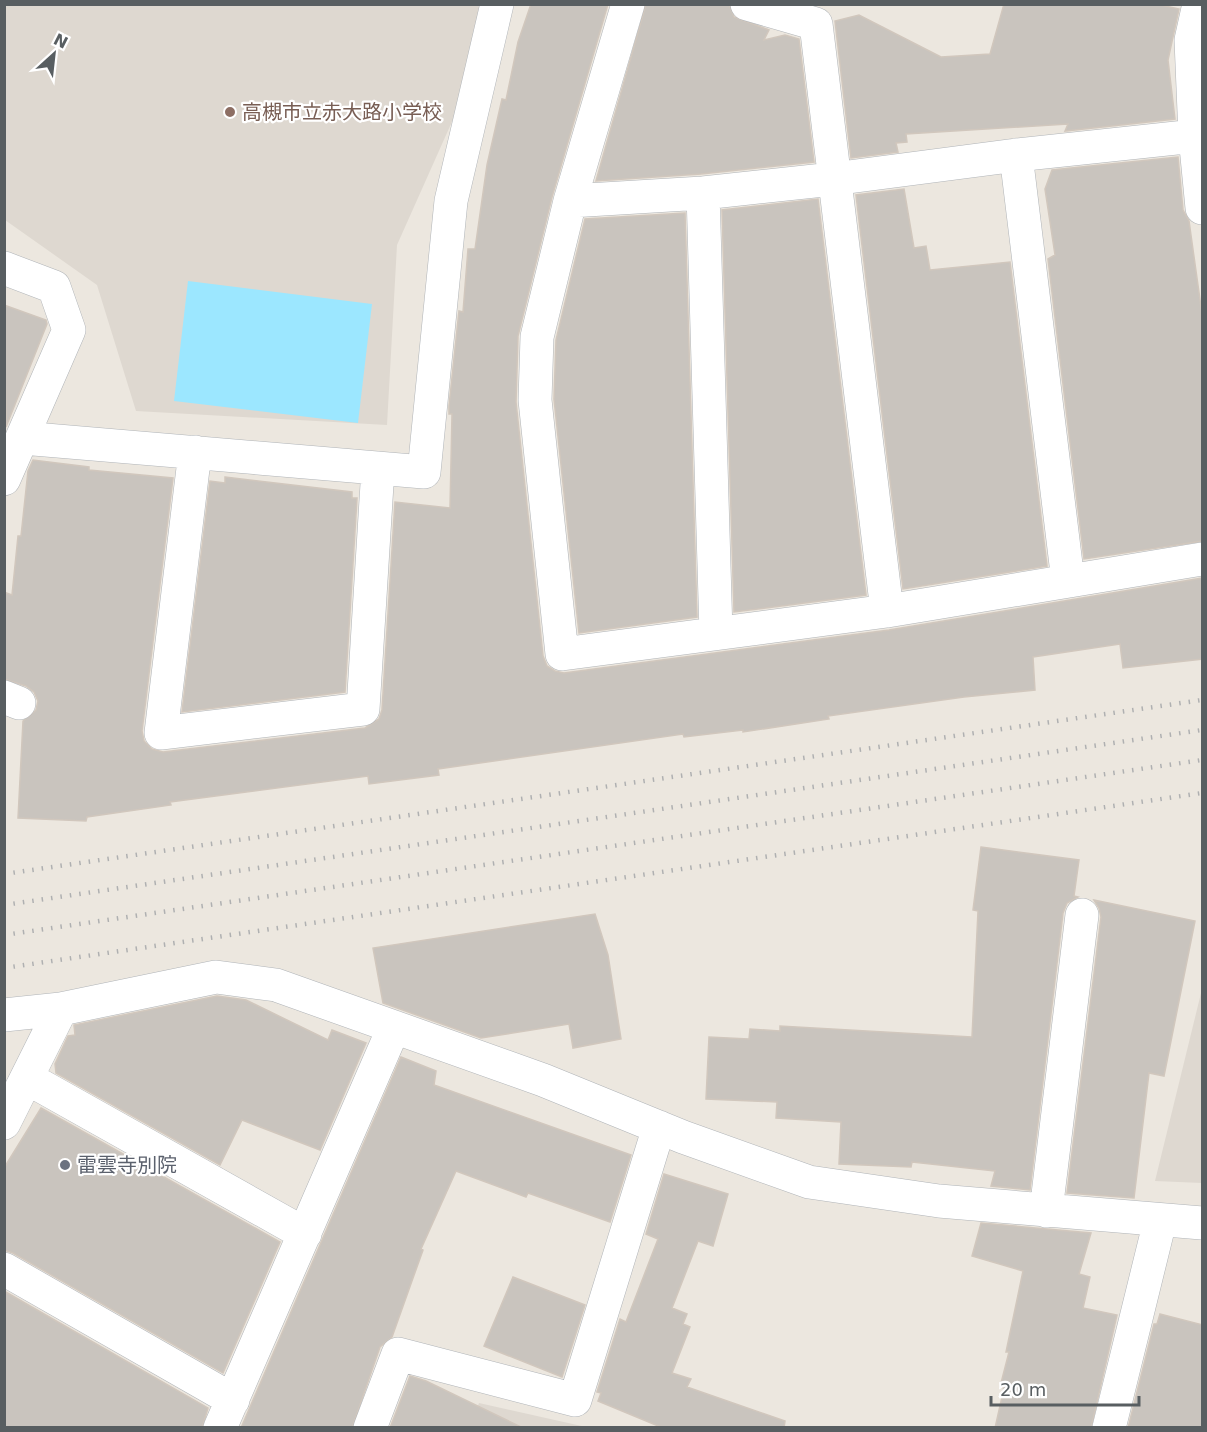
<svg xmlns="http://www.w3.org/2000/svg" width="1207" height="1432" font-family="'DejaVu Sans','Noto Sans JP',sans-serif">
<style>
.education{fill:#ded8d0}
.water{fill:#9ce7ff}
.building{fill:#c9c4be;stroke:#d1c7bd;stroke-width:1.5}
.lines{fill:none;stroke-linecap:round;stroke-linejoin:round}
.minor-casing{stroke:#b0b4b8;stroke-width:34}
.minor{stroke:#fff;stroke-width:33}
.rail{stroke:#afb0b1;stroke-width:4.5;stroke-dasharray:1.5 8;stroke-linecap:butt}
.education-dot{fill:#8d6e63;stroke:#fff;stroke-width:2}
.worship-dot{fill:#6b7280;stroke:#fff;stroke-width:2}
.labels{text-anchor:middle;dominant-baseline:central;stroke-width:4.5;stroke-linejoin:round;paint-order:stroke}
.education-label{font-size:20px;fill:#785e54;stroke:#fff;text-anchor:start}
.worship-label{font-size:20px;fill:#5b616d;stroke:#fff;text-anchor:start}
</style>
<rect width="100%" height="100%" fill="#ece7df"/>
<path class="education" d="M 5,5 L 504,5 L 397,245 L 387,425 L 136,411 L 97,285 L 5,220 Z
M 1202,989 L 1202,1183 L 1155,1181 Z
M 479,1403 L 586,1427 L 470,1428 Z"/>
<path class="water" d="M 188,281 L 372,304 L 358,423 L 174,401 Z"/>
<path class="building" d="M 531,4 L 608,4 L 552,197 L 518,336 L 516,402 L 543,656 L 547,666 L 555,671 L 564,673 L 889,630 L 1203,578 L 1203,659 L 1123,668 L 1120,644 L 1033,657 L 1035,690 L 964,697 L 828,716 L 829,719 L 743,732 L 743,730 L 684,737 L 683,734 L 438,769 L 439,775 L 369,784 L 368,776 L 170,802 L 171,805 L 87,817 L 86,821 L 18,818 L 23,721 L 36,710 L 38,701 L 34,692 L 26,686 L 4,679 L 4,592 L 12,595 L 18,536 L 21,536 L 28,471 L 33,460 L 89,467 L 89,470 L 173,478 L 142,731 L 144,741 L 152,749 L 163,752 L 365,728 L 379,719 L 382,710 L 395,502 L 450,508 L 452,414 L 449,414 L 449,406 L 459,311 L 463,312 L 468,249 L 475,249 L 487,165 L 502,99 L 506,100 L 518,42 Z
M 646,4 L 729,4 L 734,17 L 769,30 L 764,40 L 785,35 L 799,39 L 814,162 L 701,174 L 596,181 Z
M 1004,4 L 1157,4 L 1179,9 L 1168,60 L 1175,119 L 1065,131 L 1068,124 L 906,134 L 907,142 L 896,143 L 898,152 L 851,158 L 835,21 L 859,15 L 941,57 L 990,54 Z
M 1178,157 L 1183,210 L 1189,221 L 1203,321 L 1203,541 L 1084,559 L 1048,259 L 1055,255 L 1045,189 L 1052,170 Z
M 904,189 L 914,248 L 926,246 L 930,270 L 1010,262 L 1047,566 L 903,589 L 856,195 Z
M 818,199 L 866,595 L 734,612 L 722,210 Z
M 685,213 L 697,617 L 579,633 L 554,399 L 556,340 L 585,219 Z
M 4,305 L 46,320 L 47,324 L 6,427 Z
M 225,477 L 352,492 L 352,498 L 357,498 L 345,692 L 182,712 L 210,481 L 225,483 Z
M 981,847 L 1079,860 L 1074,896 L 1078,897 L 1067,903 L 1063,913 L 1030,1190 L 991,1186 L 995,1171 L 912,1162 L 911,1167 L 839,1164 L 841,1122 L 776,1118 L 777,1102 L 706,1099 L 709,1037 L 749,1039 L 750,1029 L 780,1031 L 780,1026 L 972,1037 L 978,911 L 973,910 Z
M 1094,900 L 1195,921 L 1164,1076 L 1149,1073 L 1134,1198 L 1067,1193 L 1101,917 L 1099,908 Z
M 595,914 L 608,955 L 621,1039 L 573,1048 L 569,1024 L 481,1038 L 383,1003 L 373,948 Z
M 217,996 L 246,1000 L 328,1040 L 332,1030 L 366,1043 L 320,1150 L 242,1120 L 220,1165 L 56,1073 L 55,1064 L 68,1036 L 75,1035 L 74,1025 Z
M 401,1057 L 436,1071 L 434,1085 L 631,1155 L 610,1222 L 528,1193 L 526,1197 L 456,1171 L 421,1249 L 423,1250 L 392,1337 L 380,1347 L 352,1428 L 241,1428 Z
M 41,1108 L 280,1242 L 223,1373 L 13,1253 L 4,1250 L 4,1168 Z
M 664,1174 L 728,1194 L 713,1246 L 698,1241 L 672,1308 L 687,1314 L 683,1324 L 690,1327 L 672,1373 L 691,1379 L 687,1387 L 785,1421 L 784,1428 L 663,1428 L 598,1401 L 601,1393 L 597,1392 L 620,1319 L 626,1322 L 658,1239 L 646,1234 Z
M 981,1223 L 1091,1233 L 1079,1274 L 1090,1277 L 1083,1308 L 1117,1315 L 1091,1428 L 995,1428 L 1004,1388 L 1000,1387 L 1009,1352 L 1006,1352 L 1023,1271 L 972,1256 Z
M 513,1277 L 585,1305 L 562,1377 L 484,1346 Z
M 4,1291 L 208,1408 L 202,1428 L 4,1428 Z
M 1160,1314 L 1203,1325 L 1203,1428 L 1128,1428 L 1154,1324 L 1157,1324 Z
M 410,1376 L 426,1381 L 523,1428 L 390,1428 Z"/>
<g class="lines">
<defs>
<path id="minor" d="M 628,4 L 570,201 L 537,337 L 535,400 L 562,654 L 887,611 L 1202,559
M 747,4 L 816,24 L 887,611
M 1195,136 L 1202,208
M 1016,155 L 1068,581
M 703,193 L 716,633
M 570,201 L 703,193 L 833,179 L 1016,155 L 1195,136 L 1191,40 L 1199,4
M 4,268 L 54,287 L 69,330 L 4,479
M 22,438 L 424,472 L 451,201 L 497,4
M 195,452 L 161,733 L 363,709 L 378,468
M 4,697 L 19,703
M 4,1015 L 61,1009 L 216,977 L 276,985 L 543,1080 L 683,1137 L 809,1182 L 939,1201 L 1202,1223
M 27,1078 L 305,1234
M 4,1123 L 61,1009
M 1046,1211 L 1082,915
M 4,1269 L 233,1400
M 220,1428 L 394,1027
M 370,1428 L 398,1354 L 575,1400 L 659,1127
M 1109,1428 L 1160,1221"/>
</defs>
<use href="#minor" class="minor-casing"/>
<use href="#minor" class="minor"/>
<path class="rail" d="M 4,874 L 1202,700
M 4,905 L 1202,730
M 4,935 L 1202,760
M 4,968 L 1202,793"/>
</g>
<circle class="education-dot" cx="230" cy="112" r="6"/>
<circle class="worship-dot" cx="65" cy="1165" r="6"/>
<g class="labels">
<g class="education-label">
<text x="242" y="112">高槻市立赤大路小学校</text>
</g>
<g class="worship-label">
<text x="77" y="1165">雷雲寺別院</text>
</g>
</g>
<rect width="1207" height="1432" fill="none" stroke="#585e61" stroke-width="12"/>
<g transform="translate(54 54) rotate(27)" stroke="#ffffff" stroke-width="4.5" paint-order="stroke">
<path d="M0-4.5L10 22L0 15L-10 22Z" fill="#585e61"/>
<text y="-9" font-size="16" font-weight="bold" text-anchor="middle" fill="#585e61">N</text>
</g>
<path d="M991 1396v9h148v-9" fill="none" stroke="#585e61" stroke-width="3"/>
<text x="1000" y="1396" font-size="18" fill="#585e61" stroke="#ffffff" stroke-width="4.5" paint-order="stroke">20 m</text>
</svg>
